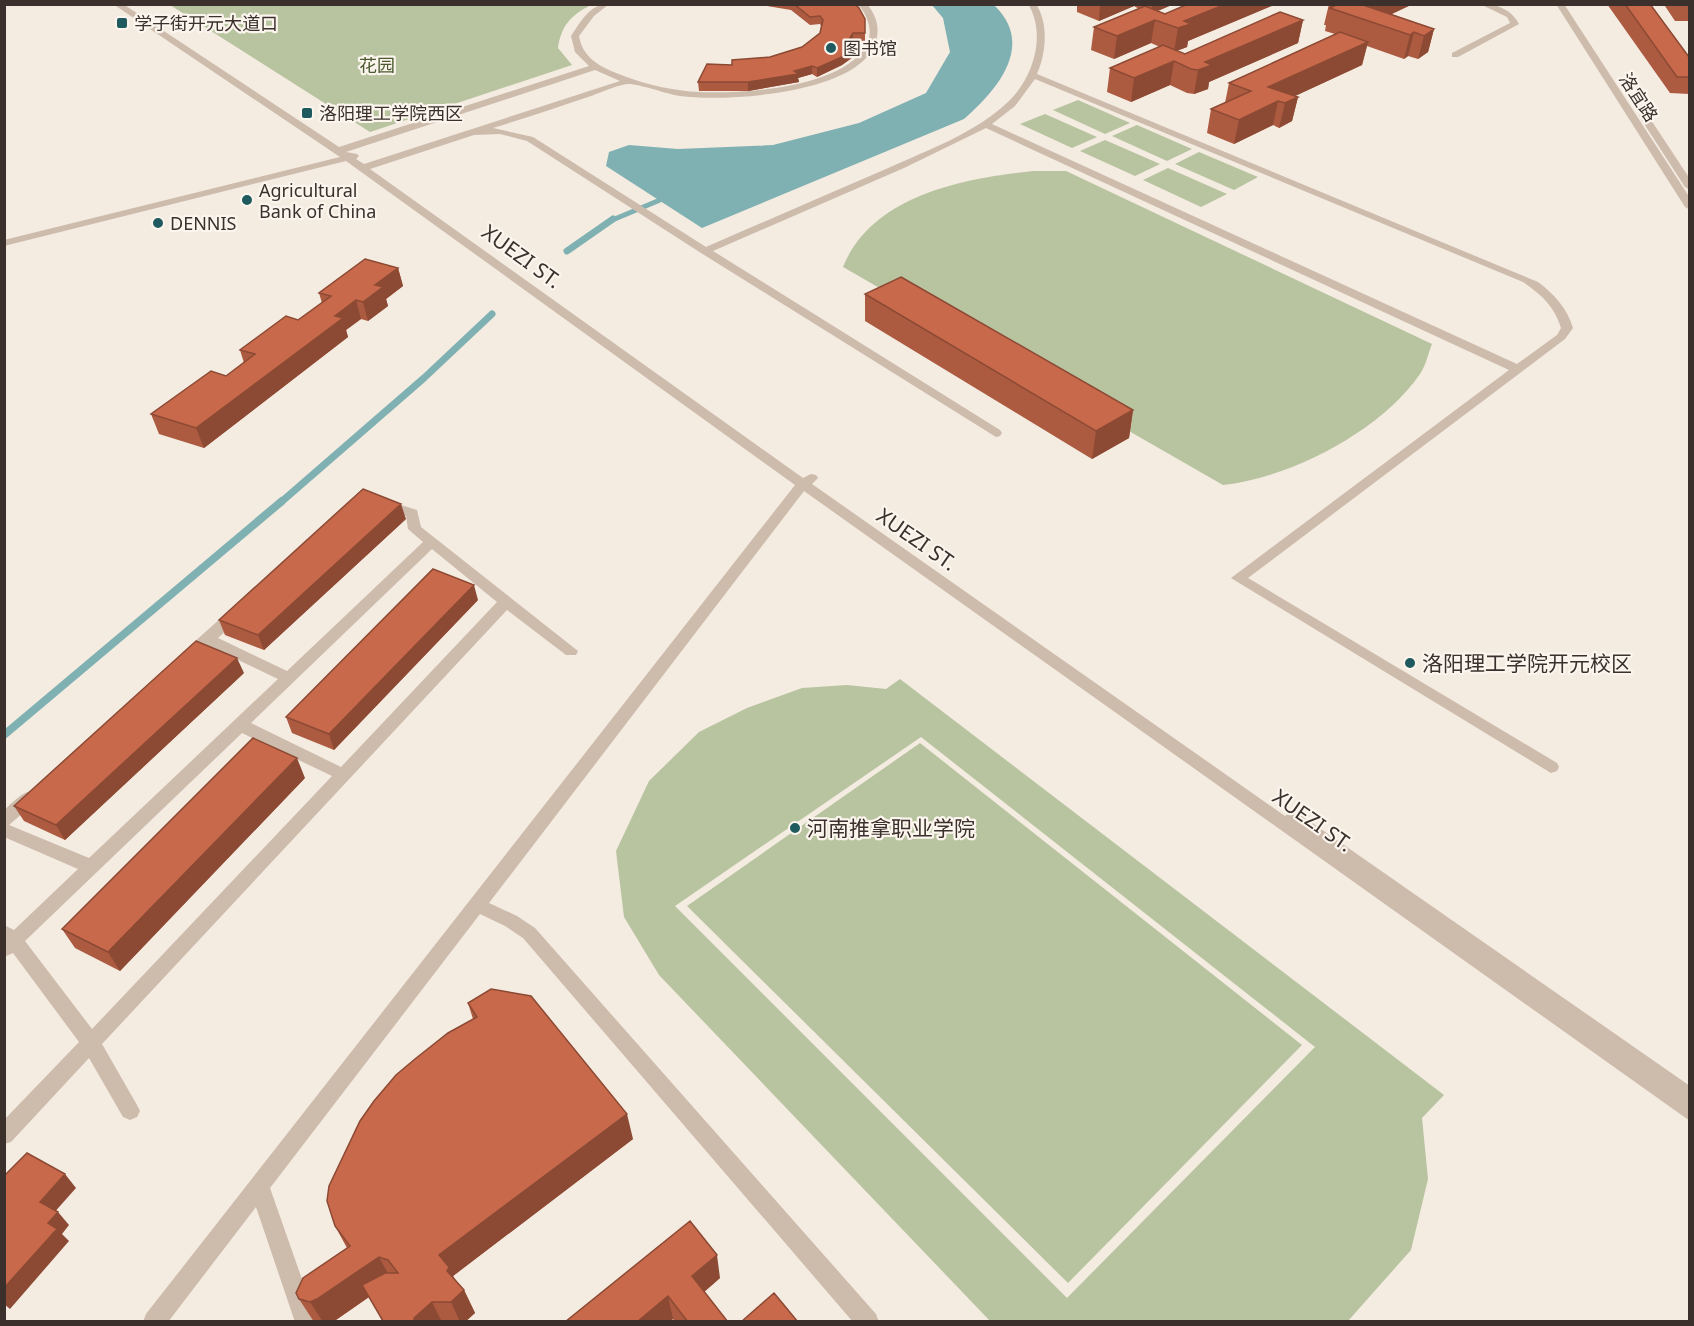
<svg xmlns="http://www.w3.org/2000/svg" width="1694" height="1326" font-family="'Noto Sans','Noto Sans SC',sans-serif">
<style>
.green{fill:#b8c4a0;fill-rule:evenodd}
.water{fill:#7fb0b2}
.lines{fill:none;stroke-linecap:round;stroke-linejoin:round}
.stream-far2{stroke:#7fb0b2;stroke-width:5}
.stream-far1{stroke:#7fb0b2;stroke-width:7}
.stream{stroke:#7fb0b2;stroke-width:8}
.minor{fill:#cdbbac;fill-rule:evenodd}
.wall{fill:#ac5a40}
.shaded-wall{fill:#8c4a34}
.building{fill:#c8694b;stroke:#8c4a34;stroke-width:1.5}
.poi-dot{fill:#1f5a5e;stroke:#fbf5ee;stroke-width:2}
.labels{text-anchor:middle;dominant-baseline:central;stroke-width:4.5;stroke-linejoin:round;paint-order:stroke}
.far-poi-label{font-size:18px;fill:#3b302b;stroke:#fbf5ee;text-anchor:start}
.far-park-label{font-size:18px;fill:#4a5a2e;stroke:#fbf5ee}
.far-street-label{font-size:18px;fill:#3b302b;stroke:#fbf5ee}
.street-label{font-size:21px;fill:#3b302b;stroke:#fbf5ee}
.poi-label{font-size:21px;fill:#3b302b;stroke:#fbf5ee;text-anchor:start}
</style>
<rect width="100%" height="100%" fill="#f4ebe1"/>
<path class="green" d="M 170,5 L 591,5 C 571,15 561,26 558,48 L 572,65 L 370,132 Z
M 1078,100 L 1130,123 L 1105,134 L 1053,110 Z
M 1045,114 L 1097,137 L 1072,148 L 1020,124 Z
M 1137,125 L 1192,149 L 1167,161 L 1112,136 Z
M 1105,140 L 1160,164 L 1135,176 L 1080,151 Z
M 1199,152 L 1258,177 L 1234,190 L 1175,164 Z
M 1168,168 L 1227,194 L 1201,207 L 1143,180 Z
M 1033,171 L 1066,171 L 1432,344 C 1428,354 1426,365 1420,374 C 1381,431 1290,478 1223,485 L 843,267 C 872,195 964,178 1033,171 Z
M 900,679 L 1444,1095 L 1422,1118 L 1428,1179 L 1411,1250 L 1348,1321 L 990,1321 L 659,975 L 624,917 L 616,851 L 649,781 L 699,732 L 747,708 L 802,688 L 847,685 L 886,689 ZM 921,737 L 1315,1047 L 1067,1298 L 675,906 Z
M 920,743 L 1302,1045 L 1068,1283 L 687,906 Z"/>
<path class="water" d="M 932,5 L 994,5 C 1036,45 997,90 964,119 L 702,228 L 606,166 L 609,152 L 629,145 L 678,149 L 773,145 L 859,123 L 926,93 L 950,52 L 943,18 Z"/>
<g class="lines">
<path class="stream-far2" d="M 610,221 L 660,200"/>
<path class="stream-far1" d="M 567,251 L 613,219
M 280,503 L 424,378 L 492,314"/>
<path class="stream" d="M 4,735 L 282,501"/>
<path class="minor" d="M 113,4 L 123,4 L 339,147 L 589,66 L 575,52 L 571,36 C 581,22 589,4 609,4 L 594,16 L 579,36 C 583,60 603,68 624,76 C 648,85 673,91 700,92 C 744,94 841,88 866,46 C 874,32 868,16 858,4 L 867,4 C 879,19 881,34 872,50 C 847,94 726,102 680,96 C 667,94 637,83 627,84 C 614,86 600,93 588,97 C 556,108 525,118 493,128 L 533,137 L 706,247 C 766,221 826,195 886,169 C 928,150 976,133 1009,101 C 1033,78 1047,34 1028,4 L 1036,4 C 1049,24 1046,53 1037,74 L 1538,282 C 1554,294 1567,308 1573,328 L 1565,339 L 1248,578 L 1557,763 L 1559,767 L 1557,771 L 1551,773 L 1231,578 L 1509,370 L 986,128 L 904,168 L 713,251 L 1000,430 L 1002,433 L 1000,436 L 996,437 L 701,253 L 527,141 L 500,134 L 474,135 L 370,169 L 803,478 L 811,474 L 816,475 L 818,478 L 812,484 L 1285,816 L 1292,811 L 1298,813 L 1690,1086 L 1690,1121 L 804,491 L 489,903 L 517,916 L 535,928 L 876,1314 L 879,1322 L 853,1322 L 523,938 L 505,926 L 480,914 L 270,1188 L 317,1322 L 295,1322 L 256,1207 L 168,1322 L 143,1322 L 146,1314 L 795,485 L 346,161 L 4,246 L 4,240 L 340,157 ZM 595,70 L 620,81 L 364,164 L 356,159 L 359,156 L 357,154 L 346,152 ZM 1035,79 L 1523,282 C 1541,294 1555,307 1561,328 L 1557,335 L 1517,364 L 992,124 L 1015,106 Z
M 1480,4 C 1497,4 1511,9 1519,24 L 1458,57 L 1452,57 L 1452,53 L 1510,23 L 1507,17 Z
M 1556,4 L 1564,4 L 1690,198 L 1690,210 L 1685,207 Z
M 1641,114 L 1647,114 L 1690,179 L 1690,190 L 1685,187 L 1639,116 Z
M 385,500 L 417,510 L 421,527 L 578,651 L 576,655 L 566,655 L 507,610 L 102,1044 L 137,1105 L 140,1111 L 137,1117 L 130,1120 L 123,1117 L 89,1058 L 11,1142 L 4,1144 L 4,1120 L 79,1042 L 13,953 L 4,957 L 4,925 L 14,930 L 78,869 L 4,837 L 4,810 C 14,802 25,787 38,792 L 40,796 L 38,800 L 9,825 L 89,858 L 278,679 L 209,646 L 193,660 L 188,661 L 181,656 L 183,652 L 230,610 L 235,609 L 242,614 L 240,618 L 218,638 L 287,671 L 423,542 L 408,529 L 406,516 L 380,507 L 378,504 L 380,501 ZM 432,549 L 497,602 L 341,767 L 251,723 ZM 242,733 L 332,776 L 92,1029 L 25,941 Z"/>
</g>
<path class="wall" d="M 767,4 L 855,4 L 865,19 L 865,42 L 853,41 L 853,42 L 860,43 L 860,52 L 842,65 L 817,77 L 812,74 L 798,78 L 799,82 L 748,91 L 699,91 L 698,82 L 732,65 L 770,57 L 802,47 L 820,33 L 821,26 L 820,24 L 810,25 L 791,10 L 767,6 Z
M 1077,4 L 1174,4 L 1157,11 L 1165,14 L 1274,5 L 1188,41 L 1187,47 L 1176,51 L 1185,54 L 1303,20 L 1298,43 L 1209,82 L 1208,89 L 1194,94 L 1187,93 L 1170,85 L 1131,102 L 1107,92 L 1110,68 L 1160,47 L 1151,43 L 1114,59 L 1091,50 L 1094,27 L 1139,9 L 1134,6 L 1099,21 L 1077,12 Z
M 1329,4 L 1413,4 L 1391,14 L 1434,29 L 1428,52 L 1418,59 L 1408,56 L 1404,59 L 1367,46 L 1362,65 L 1295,96 L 1298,97 L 1292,121 L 1279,128 L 1273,125 L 1234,144 L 1207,133 L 1211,109 L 1225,103 L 1229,83 L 1335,34 L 1325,31 L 1326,25 L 1324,25 Z
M 1607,4 L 1650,4 L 1689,57 L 1689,94 L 1670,93 Z
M 1665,4 L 1689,4 L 1689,21 L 1675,21 L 1665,6 Z
M 398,268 L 403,286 L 386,299 L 388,306 L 368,321 L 361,319 L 346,330 L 348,337 L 204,448 L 159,434 L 151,414 L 226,376 L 244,363 L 240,350 L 298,320 L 322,303 L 319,293 Z
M 865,294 L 1133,410 L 1129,438 L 1092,459 L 865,321 Z
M 406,519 L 264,650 L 225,635 L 219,620 Z
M 478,600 L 334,750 L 292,733 L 286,717 Z
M 244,673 L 65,840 L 24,821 L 14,806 Z
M 305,778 L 120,971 L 75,948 L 62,929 Z
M 468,1003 L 633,1139 L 453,1276 L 457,1282 L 464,1290 L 475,1313 L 465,1322 L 383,1322 L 369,1297 L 333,1322 L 314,1322 L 299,1299 L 347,1248 L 335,1226 L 473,1019 Z
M 720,1278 L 704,1292 L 728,1322 L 675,1322 L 673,1319 L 669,1322 L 565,1322 Z"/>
<path class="shaded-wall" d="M 1100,4 L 1134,4 L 1134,6 L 1099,21 Z
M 1152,4 L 1174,4 L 1151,14 Z
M 1226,4 L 1274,4 L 1274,5 L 1188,41 L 1187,47 L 1174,52 L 1178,28 L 1184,21 Z
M 1369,4 L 1413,4 L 1373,23 L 1366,6 Z
M 1155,20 L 1151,43 L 1114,59 L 1117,36 Z
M 1303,20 L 1298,43 L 1209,82 L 1208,89 L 1194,94 L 1198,70 L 1205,62 Z
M 1434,29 L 1428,52 L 1418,59 L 1424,36 Z
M 1414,32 L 1408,56 L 1404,59 L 1410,35 Z
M 853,33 L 853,41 L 848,50 L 848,41 Z
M 1368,42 L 1362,65 L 1282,102 L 1278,101 L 1273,125 L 1234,144 L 1239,120 L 1268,87 Z
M 860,43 L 860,52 L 842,65 L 817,77 L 817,68 Z
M 1174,61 L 1170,85 L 1131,102 L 1134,78 Z
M 812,66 L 812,74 L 798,78 L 799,82 L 748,91 L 748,82 Z
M 1298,97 L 1292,121 L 1279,128 L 1285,103 Z
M 398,268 L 403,286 L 386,299 L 388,306 L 368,321 L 363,302 L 375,285 Z
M 356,300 L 361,319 L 346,330 L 348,337 L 204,448 L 196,428 L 335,316 Z
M 1133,410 L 1129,438 L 1092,459 L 1096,431 Z
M 401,504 L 406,519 L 264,650 L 258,635 Z
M 474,585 L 478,600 L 334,750 L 329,734 Z
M 237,658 L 244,673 L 65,840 L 56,825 Z
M 297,758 L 305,778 L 120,971 L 108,952 Z
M 627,1114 L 633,1139 L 453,1276 L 460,1290 L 458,1295 L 439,1255 Z
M 65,1174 L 76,1188 L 52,1215 L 40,1202 Z
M 58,1212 L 69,1225 L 62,1234 L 69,1241 L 10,1309 L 4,1304 L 4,1288 L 48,1223 Z
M 717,1255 L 720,1278 L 696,1299 L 692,1276 Z
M 379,1257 L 392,1281 L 333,1322 L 323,1322 L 310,1302 Z
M 464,1290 L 475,1313 L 465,1322 L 460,1322 L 451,1302 Z
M 668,1296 L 673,1319 L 669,1322 L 637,1322 Z
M 432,1302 L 442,1322 L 414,1322 L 414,1318 Z"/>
<path class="building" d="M 794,4 L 855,4 L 859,8 L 865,19 L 865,33 L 853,33 L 848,41 L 860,43 L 842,57 L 817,68 L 812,66 L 794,71 L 798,74 L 748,82 L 698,82 L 707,64 L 732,65 L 732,60 L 770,57 L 802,47 L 820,33 L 823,20 L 820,16 L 810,17 Z
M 1188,4 L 1226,4 L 1184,21 L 1191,24 L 1178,28 L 1155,20 L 1117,36 L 1094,27 L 1145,6 L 1165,14 Z
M 1338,4 L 1369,4 L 1366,6 L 1434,29 L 1424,36 L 1414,32 L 1410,35 L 1330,8 Z
M 1625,4 L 1650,4 L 1689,57 L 1689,77 L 1677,77 Z
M 1280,12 L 1303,20 L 1205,62 L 1212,65 L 1198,70 L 1191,69 L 1174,61 L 1134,78 L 1110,68 L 1163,45 L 1185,54 Z
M 1340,32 L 1368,42 L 1268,87 L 1298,97 L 1285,103 L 1278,101 L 1239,120 L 1211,109 L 1251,91 L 1229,83 Z
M 365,259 L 398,268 L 375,285 L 383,287 L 363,302 L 356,300 L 335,316 L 343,318 L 196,428 L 151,414 L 211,371 L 226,376 L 255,354 L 240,350 L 286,316 L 298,320 L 331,296 L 319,293 Z
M 901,277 L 1133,410 L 1096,431 L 865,294 Z
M 363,489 L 401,504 L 258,635 L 219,620 Z
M 433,569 L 474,585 L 329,734 L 286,717 Z
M 196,641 L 237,658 L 56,825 L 14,806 Z
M 253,738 L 297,758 L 108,952 L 62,929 Z
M 491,989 L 531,996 L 627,1114 L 439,1255 L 449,1267 L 447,1271 L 464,1290 L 451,1302 L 432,1302 L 414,1318 L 414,1322 L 383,1321 L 362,1285 L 385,1273 L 398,1273 L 388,1260 L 379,1257 L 317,1299 L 310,1302 L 299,1299 L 296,1293 L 303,1278 L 350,1246 L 335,1226 L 327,1201 L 329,1186 L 360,1121 L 374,1101 L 396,1075 L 415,1059 L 448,1033 L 477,1017 L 468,1003 Z
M 27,1153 L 65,1174 L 40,1202 L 58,1212 L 48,1223 L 57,1229 L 4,1288 L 4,1176 Z
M 690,1221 L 717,1255 L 692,1276 L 728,1322 L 688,1322 L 668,1296 L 637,1322 L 565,1322 Z
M 774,1293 L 798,1322 L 741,1322 Z"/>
<g class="poi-dot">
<rect x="116" y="17" width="12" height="12" rx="3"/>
<circle cx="831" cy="48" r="6"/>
<rect x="301" y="107" width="12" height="12" rx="3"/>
<circle cx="247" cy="200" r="6"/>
<circle cx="158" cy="223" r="6"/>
<circle cx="1410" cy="663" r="6"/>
<circle cx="795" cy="828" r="6"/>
</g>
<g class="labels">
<g class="far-poi-label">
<text x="134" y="23">学子街开元大道口</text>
<text x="843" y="48">图书馆</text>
<text x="319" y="113">洛阳理工学院西区</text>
<text x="259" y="190">Agricultural<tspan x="259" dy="21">Bank of China</tspan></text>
<text x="170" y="223">DENNIS</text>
</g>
<g class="far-park-label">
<text x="377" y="65">花园</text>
</g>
<g class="far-street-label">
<text transform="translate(1639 97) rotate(57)">洛宜路</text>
</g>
<g class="street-label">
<text transform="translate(522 256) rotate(36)">XUEZI ST.</text>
<text transform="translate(917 539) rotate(35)">XUEZI ST.</text>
<text transform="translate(1313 820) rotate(35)">XUEZI ST.</text>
</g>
<g class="poi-label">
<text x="1422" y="663">洛阳理工学院开元校区</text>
<text x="807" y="828">河南推拿职业学院</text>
</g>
</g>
<rect width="1694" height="1326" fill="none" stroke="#3b302b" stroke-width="12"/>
</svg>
